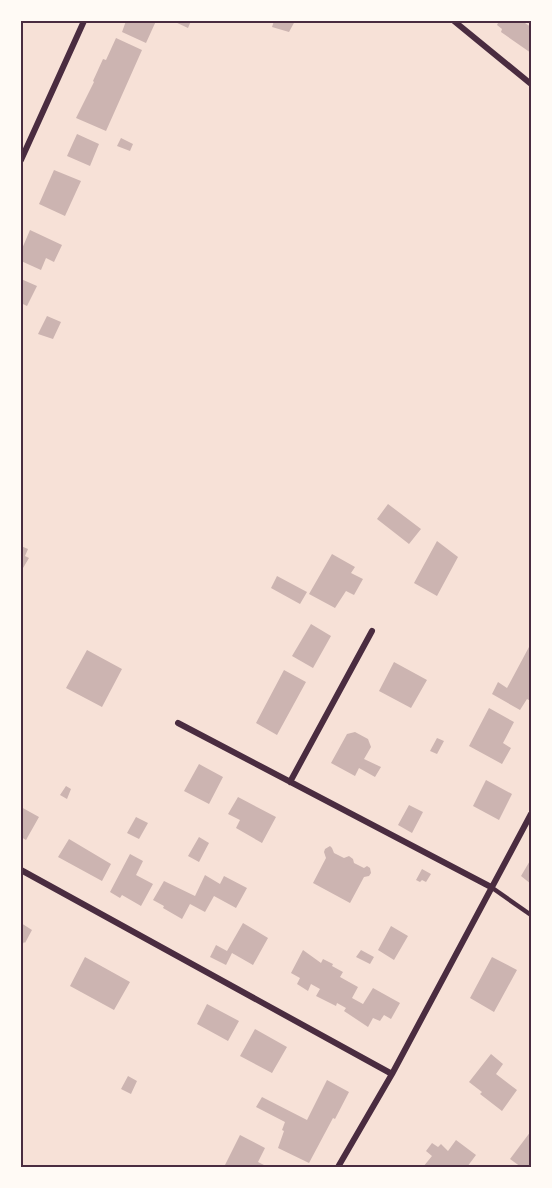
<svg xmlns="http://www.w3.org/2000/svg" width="552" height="1188" font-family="Commissioner,sans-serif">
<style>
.building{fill:#ccb4b1}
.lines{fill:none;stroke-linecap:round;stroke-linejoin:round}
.service{stroke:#4a2c40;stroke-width:4.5}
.minor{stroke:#4a2c40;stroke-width:6}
.neatline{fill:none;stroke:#4a2c40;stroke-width:2}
</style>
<rect width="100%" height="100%" fill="#f7e1d7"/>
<path class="building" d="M 126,21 L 156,21 L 146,43 L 122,32 Z
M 173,21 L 191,21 L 188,28 Z
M 274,21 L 295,21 L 289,32 L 272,27 Z
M 499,21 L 506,21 L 508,23 L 509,21 L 522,21 L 531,27 L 531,53 L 501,32 L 502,29 L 497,25 Z
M 116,38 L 142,50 L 106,131 L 76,118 L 94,82 L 93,81 L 103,59 L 106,60 Z
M 77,134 L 99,144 L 90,166 L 67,156 Z
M 121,138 L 133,144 L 130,151 L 117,146 Z
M 54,170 L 81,181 L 65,216 L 39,204 Z
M 30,230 L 62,245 L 54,262 L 46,258 L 41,270 L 21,261 L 21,251 Z
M 21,279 L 37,286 L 27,306 L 21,303 Z
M 47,316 L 61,322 L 53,339 L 38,334 Z
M 388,504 L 421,529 L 409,544 L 377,519 Z
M 437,541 L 458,557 L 437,596 L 414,583 Z
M 21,546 L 28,549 L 25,556 L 29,558 L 23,568 L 21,567 Z
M 332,554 L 355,567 L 351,573 L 363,579 L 354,595 L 346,591 L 335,608 L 309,594 Z
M 277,576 L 307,592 L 300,604 L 271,588 Z
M 311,624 L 331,636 L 313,668 L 292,656 Z
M 529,647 L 531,648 L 531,701 L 527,699 L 520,710 L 492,694 L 498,682 L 507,688 Z
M 87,650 L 122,669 L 102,707 L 66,688 Z
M 394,662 L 427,680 L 411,708 L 379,691 Z
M 284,670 L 306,682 L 277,735 L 256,723 Z
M 489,708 L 514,722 L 503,743 L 511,748 L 502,764 L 469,746 Z
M 355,732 L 368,739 L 371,747 L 364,759 L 381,767 L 375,777 L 359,768 L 355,776 L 331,763 L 347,734 Z
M 437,738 L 444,741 L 437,754 L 430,751 Z
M 199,764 L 223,777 L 209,804 L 184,791 Z
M 486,780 L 512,794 L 499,820 L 473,806 Z
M 66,786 L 71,789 L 67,799 L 60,795 Z
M 238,797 L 276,817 L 262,843 L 236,828 L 240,820 L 228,814 Z
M 409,805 L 423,812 L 412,833 L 398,825 Z
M 21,807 L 39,817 L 26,840 L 21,837 Z
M 136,817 L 148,823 L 139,839 L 127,833 Z
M 199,837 L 209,843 L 199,862 L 188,856 Z
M 69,839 L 111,864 L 102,881 L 58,857 Z
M 330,846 L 332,848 L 334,853 L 344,858 L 349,856 L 353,859 L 354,863 L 364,868 L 367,866 L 370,868 L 371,873 L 369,876 L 364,877 L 350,903 L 313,883 L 326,858 L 324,852 L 325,849 Z
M 130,854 L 143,861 L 136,875 L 153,884 L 141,906 L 122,895 L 120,898 L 110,892 Z
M 531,859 L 531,884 L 521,876 Z
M 422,869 L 431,874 L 426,882 L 422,880 L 420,882 L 416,880 Z
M 205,875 L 220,884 L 224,876 L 247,888 L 236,908 L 214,896 L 205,912 L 190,904 L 182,919 L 163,908 L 164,906 L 153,900 L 164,881 L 195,896 Z
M 21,923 L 32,930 L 25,943 L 24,942 L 21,947 Z
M 243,923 L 268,938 L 253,965 L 232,953 L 226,965 L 210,957 L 216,945 L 227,951 Z
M 391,926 L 408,936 L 394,960 L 378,950 Z
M 303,950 L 321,963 L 323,959 L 333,964 L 332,966 L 343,972 L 340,977 L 358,987 L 352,998 L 363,1004 L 373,988 L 400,1003 L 391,1019 L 384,1015 L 380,1021 L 373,1018 L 368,1027 L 344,1011 L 346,1008 L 337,1003 L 336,1006 L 316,996 L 320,989 L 311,984 L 308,991 L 297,984 L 300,978 L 291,973 Z
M 361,950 L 374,957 L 370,964 L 356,957 Z
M 85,957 L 130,982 L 114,1010 L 70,986 Z
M 492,957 L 517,970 L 494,1012 L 470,998 Z
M 207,1004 L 239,1021 L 228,1041 L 197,1024 Z
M 255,1029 L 287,1047 L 272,1073 L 240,1056 Z
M 491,1054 L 503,1064 L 496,1074 L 517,1090 L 502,1111 L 480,1094 L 482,1092 L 469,1082 Z
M 128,1076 L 137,1081 L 131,1094 L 121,1089 Z
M 327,1080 L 349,1092 L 335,1119 L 333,1118 L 309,1163 L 278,1148 L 284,1131 L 282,1130 L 285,1122 L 256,1107 L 262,1097 L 307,1120 Z
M 531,1131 L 531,1167 L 521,1167 L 510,1159 Z
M 240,1135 L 265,1148 L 258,1162 L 268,1167 L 224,1167 Z
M 456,1140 L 476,1155 L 467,1167 L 423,1167 L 432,1156 L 426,1151 L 432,1143 L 438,1147 L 441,1144 L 448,1151 Z"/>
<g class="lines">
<path class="service" d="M 491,887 L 531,915"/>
<path class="minor" d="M 454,21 L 531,84
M 21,160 L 84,21
M 178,723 L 491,887
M 290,782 L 372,631
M 21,870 L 392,1074
M 338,1167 L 392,1074 L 531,814"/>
</g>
<rect width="552" height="1188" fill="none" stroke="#fffaf5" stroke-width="45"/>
<rect x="22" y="22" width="508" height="1144" class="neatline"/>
</svg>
